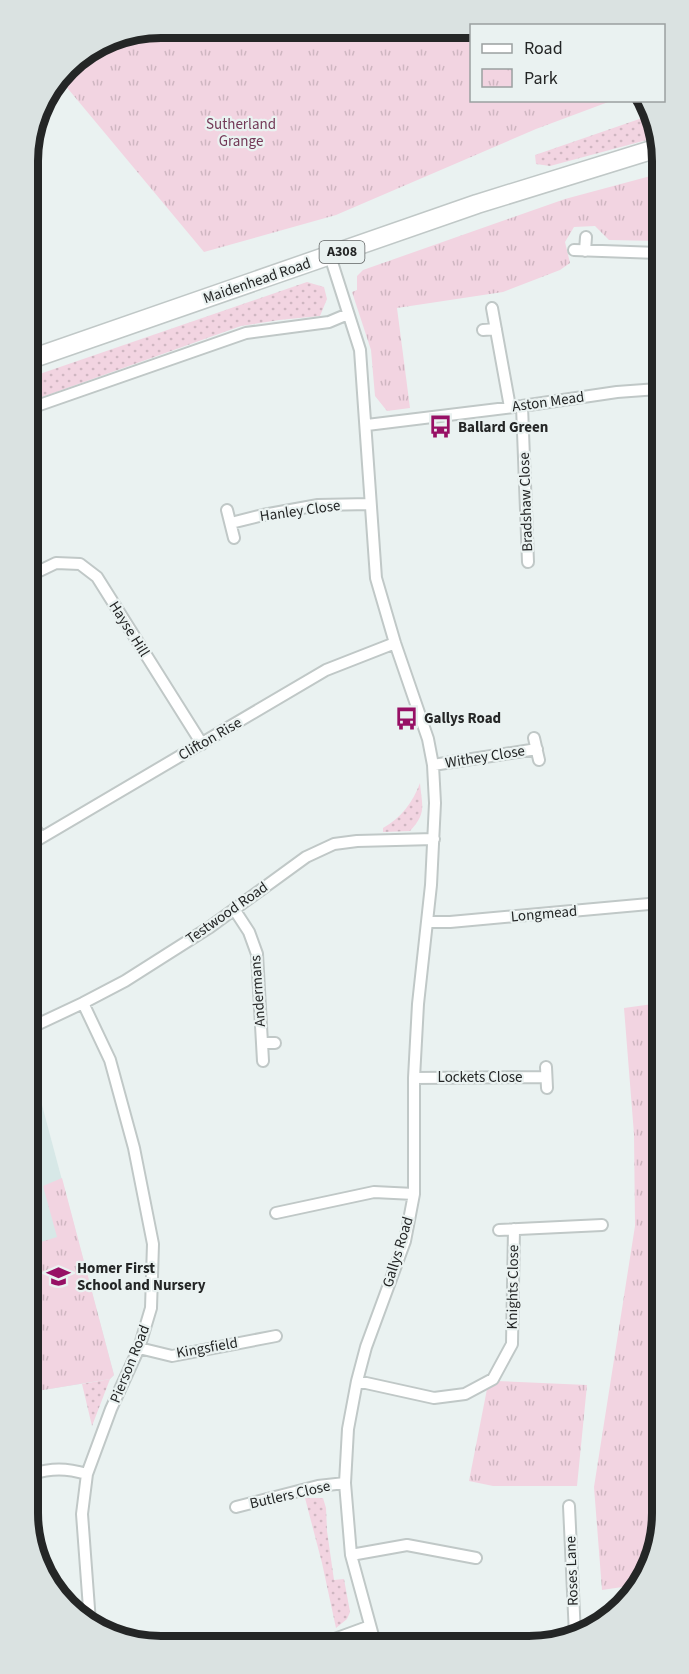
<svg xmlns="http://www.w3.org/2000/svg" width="689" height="1674" font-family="'Source Sans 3',sans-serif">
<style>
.built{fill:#d7e8e7}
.grass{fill:url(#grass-dots)}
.park{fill:url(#park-tufts)}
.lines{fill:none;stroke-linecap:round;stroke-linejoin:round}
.minor-casing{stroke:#c0c8c7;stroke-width:14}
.primary-casing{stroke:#c0c8c7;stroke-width:21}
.minor{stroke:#fff;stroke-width:10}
.primary{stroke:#fff;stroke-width:18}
.labels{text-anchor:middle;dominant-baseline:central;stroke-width:4.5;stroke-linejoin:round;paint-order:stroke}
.shield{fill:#eaf2f1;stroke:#5f6363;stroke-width:1.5}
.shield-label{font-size:14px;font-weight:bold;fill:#242626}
.park-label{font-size:15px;fill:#733957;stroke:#eaf2f1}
.street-label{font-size:15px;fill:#242626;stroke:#eaf2f1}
.poi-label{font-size:15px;font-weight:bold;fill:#242626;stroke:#eaf2f1;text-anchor:start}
.rim{fill:none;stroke:#242626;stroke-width:8}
</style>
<defs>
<pattern id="grass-dots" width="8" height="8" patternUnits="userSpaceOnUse" patternTransform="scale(1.5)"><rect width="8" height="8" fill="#f2d4e1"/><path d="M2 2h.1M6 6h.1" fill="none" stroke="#cfb6c1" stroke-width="1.8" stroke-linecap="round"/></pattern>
<pattern id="park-tufts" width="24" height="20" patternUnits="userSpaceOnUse" patternTransform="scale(1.5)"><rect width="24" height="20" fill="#f2d4e1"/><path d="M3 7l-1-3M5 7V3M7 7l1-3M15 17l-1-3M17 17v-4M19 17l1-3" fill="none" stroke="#cfb6c1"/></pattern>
</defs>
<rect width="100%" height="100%" fill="#eaf2f1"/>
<path class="built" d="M 30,1060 L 114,1375 L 110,1379 L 31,1392 Z"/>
<path class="grass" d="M 651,115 L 658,126 L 658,137 L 550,166 L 536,164 L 535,155 Z
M 307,282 L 324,287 L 327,299 L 320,316 L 279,320 L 241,326 L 28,402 L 28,378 Z
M 420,783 C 422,806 427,813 410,831 L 383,832 L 383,828 C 401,818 413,802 420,783 Z
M 110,1379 L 92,1426 L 82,1384 Z
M 305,1498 L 323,1498 L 326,1508 L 327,1531 L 334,1580 L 344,1579 L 350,1612 L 347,1619 L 336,1628 L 322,1563 Z"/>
<path class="park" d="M 160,27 L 471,29 L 472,100 L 611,101 L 536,129 L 336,215 L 204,252 L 59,78 L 72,60 L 110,37 Z
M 658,174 L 658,241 L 609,240 L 595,226 L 574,227 L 565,242 L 570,263 L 560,270 L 503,292 L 397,308 L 410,408 L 387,411 L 375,396 L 371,350 L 352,292 L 357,290 L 357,276 L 363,270 L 565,199 Z
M 660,1003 L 662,1522 L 636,1585 L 602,1590 L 594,1487 L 635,1226 L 634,1134 L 624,1008 Z
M 62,1178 L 114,1375 L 110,1379 L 31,1392 L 31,1245 L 57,1237 L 43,1186 Z
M 496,1381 L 587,1385 L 577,1486 L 493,1486 L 469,1481 L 487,1389 Z"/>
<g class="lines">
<defs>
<path id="minor" d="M 574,250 L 658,253
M 585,251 L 586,237
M 330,256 L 360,350 L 376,578 L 395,643 L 428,739 L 433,765 L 435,803 L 431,885 L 418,1004 L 414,1078 L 414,1194 L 405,1241 L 366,1347 L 357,1381 L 348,1429 L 345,1483 L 351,1555 L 375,1643
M 492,308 L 510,407
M 483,330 L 496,329
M 522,406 L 528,562
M 28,409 L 246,333 L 329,322 L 348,314
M 367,425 L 522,406 L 617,392 L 658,389
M 227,510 L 234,538
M 231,523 L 263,515 L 318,505 L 370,504
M 29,576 L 56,563 L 80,564 L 97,577 L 202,744
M 534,738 L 539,760
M 433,765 L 537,749
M 29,818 L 41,838
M 29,845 L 326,670 L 395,643
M 234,909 L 249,932 L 257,954 L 263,1061
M 427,922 L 450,922 L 660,903
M 83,1003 L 110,1060 L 134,1148 L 153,1244 L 151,1308 L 139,1348 L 111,1409 L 87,1474 L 82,1514 L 90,1622
M 30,1028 L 83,1003 L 125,981 L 210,927 L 306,857 L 334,844 L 357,841 L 434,839
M 262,1043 L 275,1043
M 546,1067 L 547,1088
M 414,1078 L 546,1077
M 276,1213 L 374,1192 L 414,1194
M 499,1230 L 602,1225
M 139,1348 L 172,1356 L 276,1336
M 357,1381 L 434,1398 L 465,1394 L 493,1379 L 512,1344 L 514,1229
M 31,1474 C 52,1468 66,1468 87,1474
M 569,1506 L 575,1635
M 236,1507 L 318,1486 L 345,1483
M 351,1555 L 407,1545 L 476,1558
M 321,1644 L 370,1626"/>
<path id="primary" d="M 28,360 L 477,204 L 658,148"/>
</defs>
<use href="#minor" class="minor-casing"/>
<use href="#primary" class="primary-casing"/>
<use href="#minor" class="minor"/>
<use href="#primary" class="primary"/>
</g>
<defs>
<symbol id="bus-bare" viewBox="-9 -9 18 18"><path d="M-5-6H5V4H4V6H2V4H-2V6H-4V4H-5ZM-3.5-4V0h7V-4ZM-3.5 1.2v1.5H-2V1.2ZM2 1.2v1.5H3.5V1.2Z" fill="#971065" stroke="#eaf2f1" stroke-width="2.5" paint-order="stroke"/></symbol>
<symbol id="school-bare" viewBox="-9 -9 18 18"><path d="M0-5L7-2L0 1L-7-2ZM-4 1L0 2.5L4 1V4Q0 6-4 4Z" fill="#971065" stroke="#eaf2f1" stroke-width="2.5" paint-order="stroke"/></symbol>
</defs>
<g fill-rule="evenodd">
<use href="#bus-bare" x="424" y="410" width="33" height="33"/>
<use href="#bus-bare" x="390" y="702" width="33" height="33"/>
<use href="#school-bare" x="42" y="1260" width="33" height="33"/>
</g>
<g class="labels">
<rect class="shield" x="319.5" y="241" width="45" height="22" rx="4.5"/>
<g class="shield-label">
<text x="342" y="252">A308</text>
</g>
<g class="park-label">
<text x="241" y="124">Sutherland<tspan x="241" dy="17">Grange</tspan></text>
</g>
<g class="street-label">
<text transform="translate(257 281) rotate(-19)">Maidenhead Road</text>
<text transform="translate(548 402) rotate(-8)">Aston Mead</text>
<text transform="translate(526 502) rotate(-92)">Bradshaw Close</text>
<text transform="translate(300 511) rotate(-8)">Hanley Close</text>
<text transform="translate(129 629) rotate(58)">Hayse Hill</text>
<text transform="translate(210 739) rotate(-30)">Clifton Rise</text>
<text transform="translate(485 757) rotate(-9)">Withey Close</text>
<text transform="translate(227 913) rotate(-35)">Testwood Road</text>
<text transform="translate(544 914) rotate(-5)">Longmead</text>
<text transform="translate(258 991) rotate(-94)">Andermans</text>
<text x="480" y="1077">Lockets Close</text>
<text transform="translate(398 1252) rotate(-73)">Gallys Road</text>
<text transform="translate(513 1287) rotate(-89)">Knights Close</text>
<text transform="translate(207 1348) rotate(-10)">Kingsfield</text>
<text transform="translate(130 1364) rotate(-68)">Pierson Road</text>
<text transform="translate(290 1495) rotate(-13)">Butlers Close</text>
<text transform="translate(572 1571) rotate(-92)">Roses Lane</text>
</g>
<g class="poi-label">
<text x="458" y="427">Ballard Green</text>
<text x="424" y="718">Gallys Road</text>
<text x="77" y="1268">Homer First<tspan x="77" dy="17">School and Nursery</tspan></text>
</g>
</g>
<path d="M0 0H689V1674H0ZM161 38H529A123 123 0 0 1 652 161V1513A123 123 0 0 1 529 1636H161A123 123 0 0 1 38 1513V161A123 123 0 0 1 161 38Z" fill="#dae2e1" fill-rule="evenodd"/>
<path class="rim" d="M161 38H529A123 123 0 0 1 652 161V1513A123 123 0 0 1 529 1636H161A123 123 0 0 1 38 1513V161A123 123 0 0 1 161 38Z"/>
<rect x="470" y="24" width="195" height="78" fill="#eaf2f1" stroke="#9ba0a0" stroke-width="1.5"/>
<rect x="482" y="44" width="30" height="9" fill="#ffffff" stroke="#9ba0a0" stroke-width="1.5"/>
<text x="524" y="54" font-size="18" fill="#242626">Road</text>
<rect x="482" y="69" width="30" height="18" fill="url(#park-tufts)" stroke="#9ba0a0" stroke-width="1.5"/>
<text x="524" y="84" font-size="18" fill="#242626">Park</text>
</svg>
